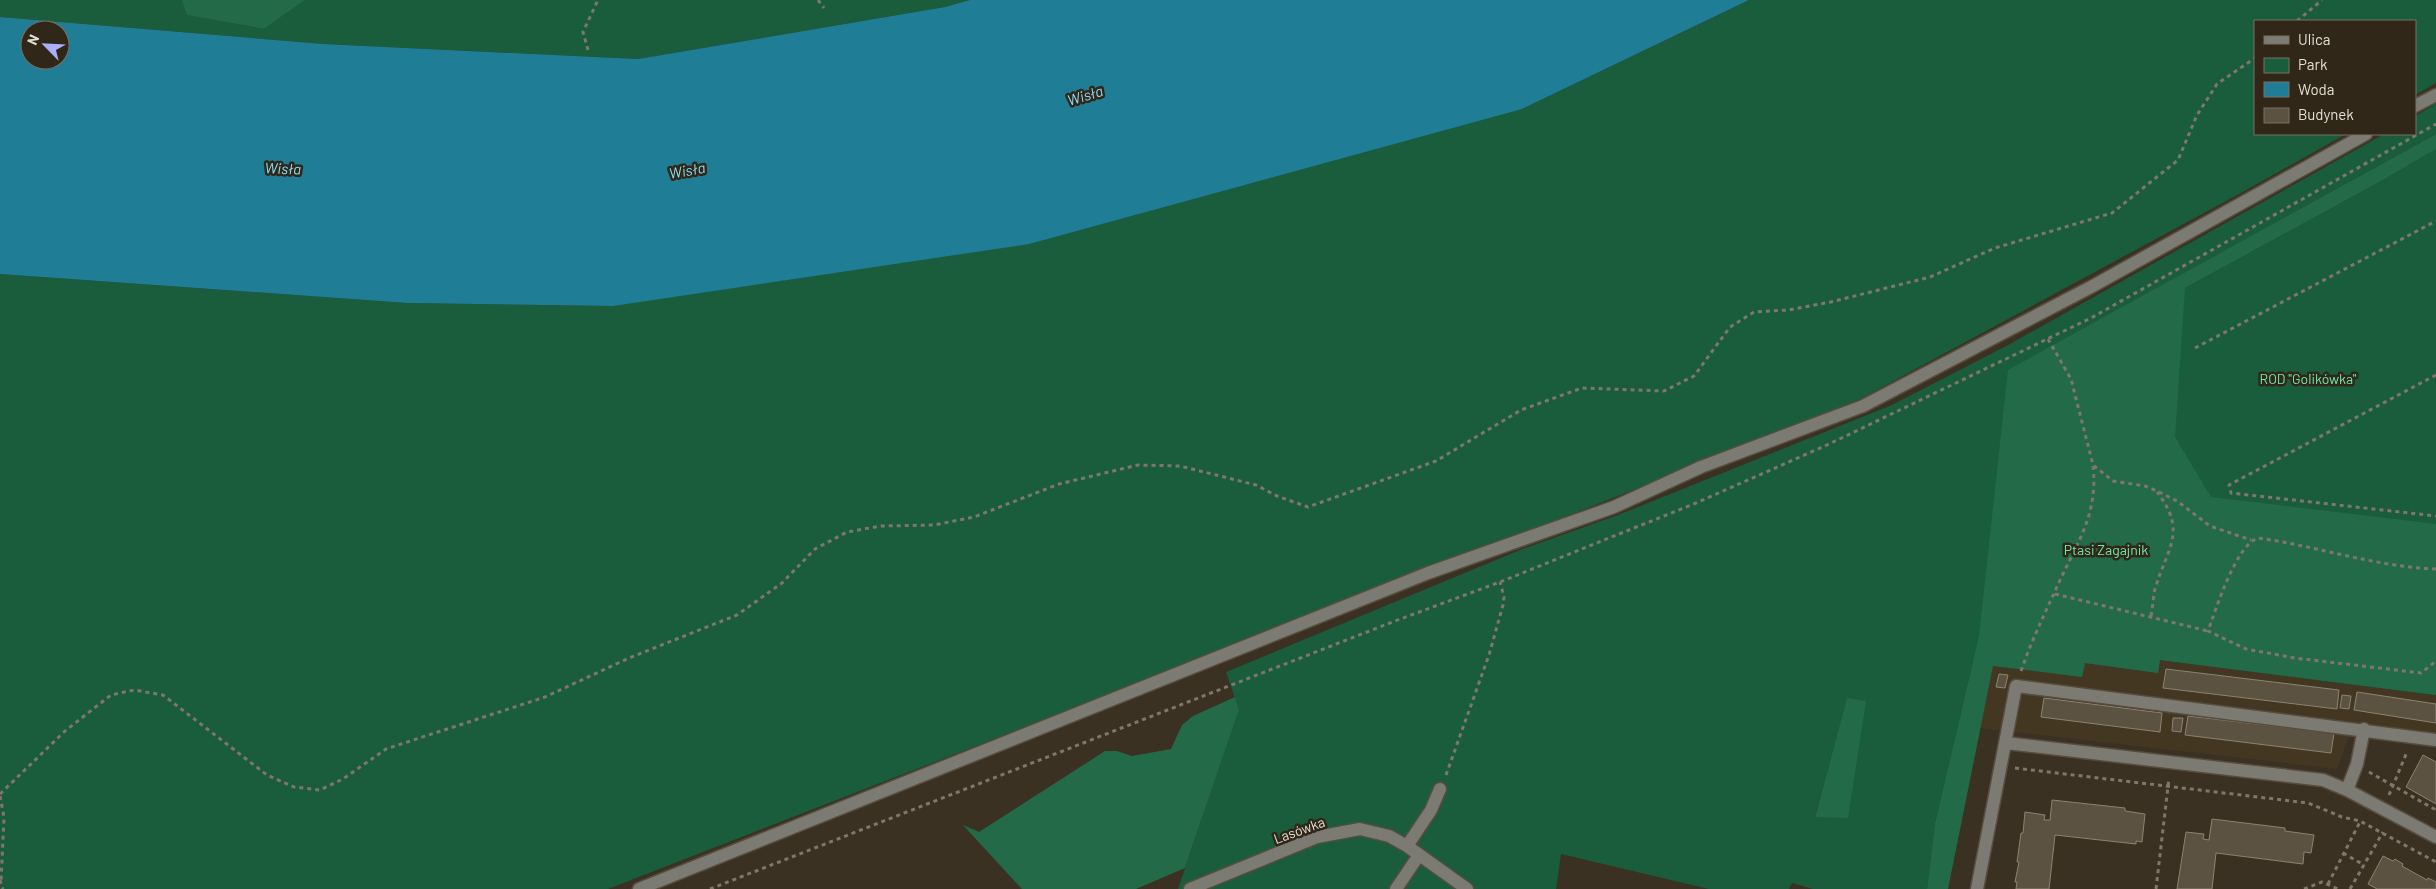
<svg xmlns="http://www.w3.org/2000/svg" width="2436" height="889" font-family="Barlow,sans-serif">
<style>
.built{fill:#443722}
.green{fill:#195d3d;fill-rule:evenodd}
.forest{fill:#236b48}
.water{fill:#1f7d96;fill-rule:evenodd}
.building{fill:#5c5242;stroke:#8d8372}
.lines{fill:none;stroke-linecap:round;stroke-linejoin:round}
.minor-casing{stroke:#564d3e;stroke-width:15}
.path{stroke:#80776a;stroke-width:3;stroke-dasharray:4 4;stroke-linecap:butt}
.minor{stroke:#7c7b73;stroke-width:12}
.labels{text-anchor:middle;dominant-baseline:central;stroke-width:5;stroke-linejoin:round;paint-order:stroke}
.park-label{font-size:14px;fill:#6eeaaa;stroke:#302719}
.street-label{font-size:14px;fill:#e4ded4;stroke:#302719}
.water-label{font-size:15px;font-style:italic;fill:#8bdcf6;stroke:#302719}
</style>
<rect width="100%" height="100%" fill="#3b3122"/>
<path class="built" d="M 2160,660 L 2436,695 L 2436,733 L 2354,722 L 2337,769 L 1980,728 L 1993,666 L 2082,677 L 2084,663 L 2158,673 Z"/>
<path class="green" d="M 0,0 L 182,0 L 188,15 L 264,29 L 305,0 L 970,0 L 945,7 L 638,59 L 324,44 L 0,17 Z
M 1749,0 L 2436,0 L 2436,83 L 2415,95 L 2415,21 L 2255,21 L 2255,134 L 2346,134 L 2239,194 L 1860,399 L 1608,500 L 608,889 L 0,889 L 0,274 L 407,303 L 613,306 L 1522,109 Z
M 2436,104 L 2436,134 L 2177,277 L 2185,288 L 2383,180 L 2436,149 L 2436,695 L 2160,660 L 2158,673 L 2085,663 L 2082,677 L 1973,662 L 1935,823 L 1927,889 L 1813,889 L 1792,883 L 1789,889 L 1709,889 L 1561,854 L 1556,889 L 1178,889 L 1239,710 L 1226,672 L 1520,550 L 1618,515 L 1892,405 L 2010,344 L 2384,134 L 2415,134 L 2415,116 ZM 1847,699 L 1865,701 L 1815,817 L 1815,816 Z"/>
<path class="forest" d="M 182,0 L 305,0 L 264,29 L 187,15 Z
M 2436,134 L 2436,149 L 2383,180 L 2185,288 L 2175,437 L 2211,497 L 2436,524 L 2436,695 L 2160,660 L 2158,673 L 2085,663 L 2082,677 L 1993,666 L 1948,889 L 1927,889 L 1935,823 L 1979,636 L 2008,370 Z
M 1235,697 L 1239,710 L 1185,868 L 1136,889 L 1022,889 L 963,825 L 979,832 L 1105,751 L 1117,751 L 1132,756 L 1171,749 L 1182,725 L 1193,716 Z
M 1847,698 L 1866,701 L 1848,818 L 1815,817 Z"/>
<path class="water" d="M 970,0 L 1749,0 L 1522,109 L 1029,244 L 613,306 L 407,303 L 0,274 L 0,17 L 324,44 L 638,59 L 945,7 ZM 30,30 L 60,30 L 60,60 L 30,60 Z"/>
<path class="building" d="M 2166,669 L 2339,690 L 2337,709 L 2163,688 Z
M 1999,674 L 2008,675 L 2005,688 L 1996,687 Z
M 2357,692 L 2436,704 L 2436,723 L 2354,710 Z
M 2342,695 L 2351,696 L 2349,709 L 2340,708 Z
M 2044,698 L 2162,713 L 2160,732 L 2041,717 Z
M 2188,716 L 2334,733 L 2331,753 L 2185,735 Z
M 2173,718 L 2183,718 L 2181,732 L 2172,731 Z
M 2423,755 L 2436,762 L 2436,804 L 2406,787 Z
M 2052,800 L 2125,808 L 2125,811 L 2145,814 L 2142,842 L 2136,841 L 2136,844 L 2055,835 L 2049,889 L 2016,889 L 2017,882 L 2015,882 L 2019,862 L 2017,862 L 2021,833 L 2023,833 L 2025,812 L 2045,815 L 2044,820 L 2050,820 Z
M 2212,819 L 2285,828 L 2285,831 L 2314,835 L 2311,853 L 2304,852 L 2303,864 L 2216,853 L 2212,889 L 2177,889 L 2186,832 L 2204,834 L 2203,839 L 2209,840 Z
M 2383,856 L 2393,861 L 2395,859 L 2403,864 L 2402,866 L 2427,880 L 2428,878 L 2436,882 L 2436,889 L 2377,889 L 2368,884 Z"/>
<g class="lines">
<defs>
<path id="minor" d="M 2415,106 L 2436,95
M 2006,743 L 2323,780 L 2347,790 L 2436,837
M 2347,790 L 2357,764 L 2364,729
M 1407,846 L 1431,810 L 1440,789
M 639,889 L 1428,573 L 1614,507 L 1701,467 L 1863,406 L 2091,287 L 2366,134
M 1190,889 L 1317,837 L 1360,829 L 1389,836 L 1407,846 L 1467,889
M 1396,889 L 1419,855
M 1977,889 L 2016,686 L 2436,740"/>
</defs>
<use href="#minor" class="minor-casing"/>
<path class="path" d="M 818,0 L 824,8
M 2297,21 L 2322,0
M 588,50 L 583,32 L 598,0
M 2048,339 L 2071,379 L 2093,465 L 2113,481 L 2145,486 L 2157,491 L 2177,501 L 2210,526 L 2251,540
M 2195,348 L 2436,221
M 2436,375 L 2229,485 L 2231,493 L 2436,516
M 2436,569 C 2376,567 2317,546 2258,538 C 2236,545 2216,609 2208,631 L 2246,649 L 2295,658 L 2421,673 L 2436,661
M 2055,594 L 2208,631
M 2151,616 C 2153,607 2153,597 2155,589 C 2167,548 2188,532 2157,492
M 2021,671 C 2032,639 2047,609 2061,578 C 2080,538 2098,512 2093,465
M 2015,768 L 2308,803 L 2342,817 L 2360,821 L 2436,862
M 2369,772 L 2436,810
M 1446,775 L 1489,655 L 1503,605 L 1504,597 L 1500,582
M 0,794 L 65,731 L 111,695 L 134,690 L 163,695 L 267,775 L 294,787 L 320,790 L 343,779 L 386,749 L 545,697 L 629,658 L 737,615 L 782,583 L 815,549 L 847,532 L 881,526 L 934,525 L 974,517 L 1059,484 L 1138,465 L 1180,466 L 1256,485 L 1277,496 L 1308,507 L 1436,461 L 1521,410 L 1582,388 L 1664,391 L 1694,376 L 1730,327 L 1754,312 L 1788,310 L 1831,302 L 1930,277 L 1995,248 L 2112,213 L 2178,160 L 2197,115 L 2217,84 L 2255,58
M 2389,795 L 2407,752
M 0,796 L 4,817 L 1,882
M 2343,853 L 2364,865
M 0,880 L 3,889
M 2328,884 L 2361,820
M 710,889 L 1395,621 L 1500,582 L 1696,503 L 1827,445 L 2091,318 L 2436,124
M 2156,889 L 2169,778
M 2304,889 L 2322,882 L 2338,889
M 2350,889 L 2383,832"/>
<use href="#minor" class="minor"/>
</g>
<g class="labels">
<g class="park-label">
<text x="2308" y="378">ROD "Golikówka"</text>
<text x="2106" y="549">Ptasi Zagajnik</text>
</g>
<g class="street-label">
<text transform="translate(1299 830) rotate(-20)">Lasówka</text>
</g>
<g class="water-label">
<text transform="translate(1085 95) rotate(-17)">Wisła</text>
<text transform="translate(283 168) rotate(2)">Wisła</text>
<text transform="translate(687 170) rotate(-10)">Wisła</text>
</g>
</g>
<rect x="2254" y="20" width="162" height="115" fill="#302719" stroke="#787064"/>
<rect x="2264" y="36" width="25" height="8" fill="#7c7b73" stroke="#787064"/>
<text x="2298" y="45" font-size="15" fill="#e4ded4">Ulica</text>
<rect x="2264" y="58" width="25" height="15" fill="#195d3d" stroke="#787064"/>
<text x="2298" y="70" font-size="15" fill="#e4ded4">Park</text>
<rect x="2264" y="82" width="25" height="15" fill="#1f7d96" stroke="#787064"/>
<text x="2298" y="95" font-size="15" fill="#e4ded4">Woda</text>
<rect x="2264" y="108" width="25" height="15" fill="#5c5242" stroke="#787064"/>
<text x="2298" y="120" font-size="15" fill="#e4ded4">Budynek</text>
<g transform="translate(45 45) rotate(294)"><circle r="24" fill="#302719" stroke="#787064"/>
<path d="M0-4L9 19L0 12L-9 19Z" fill="#aab0fb"/>
<text y="-8" font-size="14" font-weight="bold" text-anchor="middle" fill="#e4ded4">N</text>
</g>
</svg>
